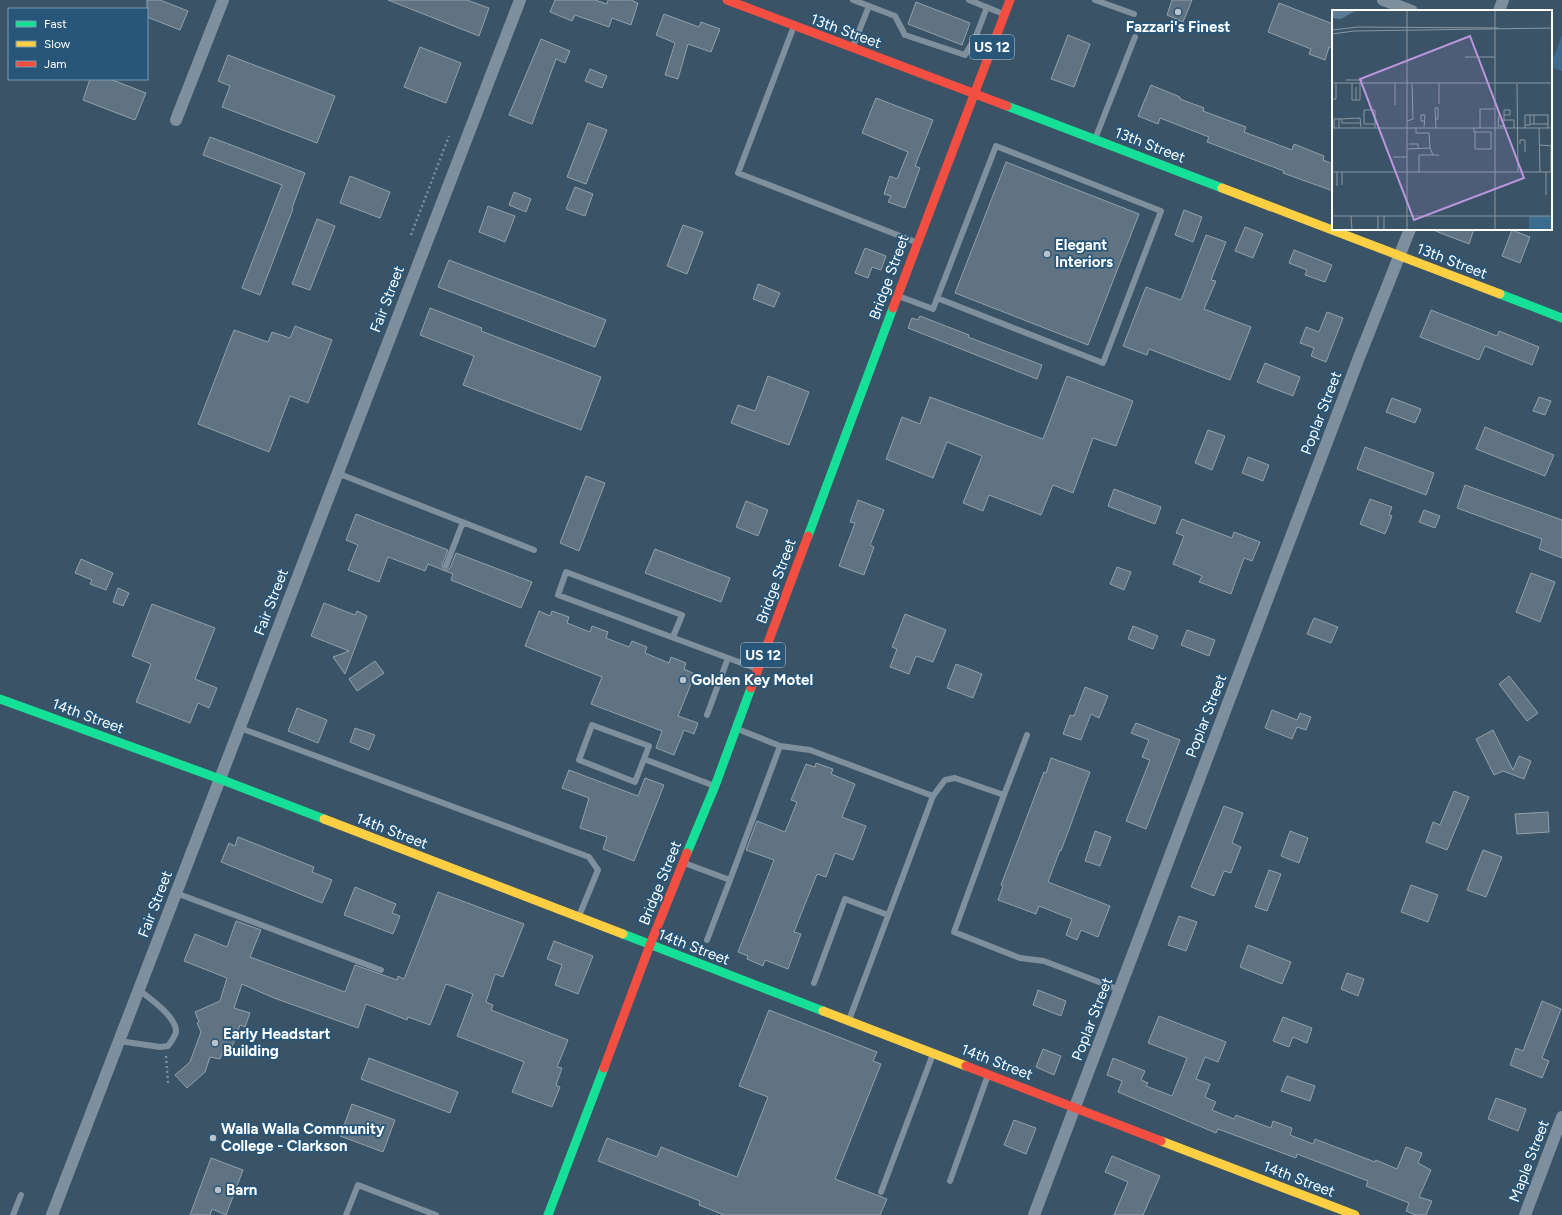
<svg xmlns="http://www.w3.org/2000/svg" width="1562" height="1215" font-family="Figtree,sans-serif">
<style>
.green{fill:#3b6c90}
.building{fill:#5f7382;stroke:#91a1ac}
.lines{fill:none;stroke-linecap:round;stroke-linejoin:round}
.path{stroke:#7e8f9d;stroke-width:2.5;stroke-dasharray:2 3;stroke-linecap:butt}
.lane{stroke:#7e8f9d;stroke-width:6}
.street{stroke:#7e8f9d;stroke-width:12}
.fast{stroke:#16e098;stroke-width:9}
.slow{stroke:#ffcf43;stroke-width:9}
.jam{stroke:#f24e42;stroke-width:9}
.poi-dot{fill:#bac3c9;stroke:#275679;stroke-width:1.5}
.labels{text-anchor:middle;dominant-baseline:central;stroke-width:3.5;stroke-linejoin:round;paint-order:stroke}
.shield{fill:#275679;stroke:#beccd7;stroke-width:1}
.shield-label{font-size:14px;font-weight:bold;fill:#fff}
.poi-label{font-size:15px;font-weight:bold;fill:#fff;stroke:#275679;text-anchor:start}
.street-label{font-size:15px;fill:#fff;stroke:#275679}
.inset-road{fill:none;stroke:#8998a3;stroke-width:1}
.view{fill:#bd96df;fill-opacity:0.15;stroke:#bd96df;stroke-width:2}
.inset-edge{fill:none;stroke:#fff;stroke-width:2}
</style>
<rect width="100%" height="100%" fill="#3a5366"/>
<path class="green" d="M 1562,35 L 1562,71 L 1551,67 L 1551,64 Z"/>
<path class="building" d="M 147,0 L 160,0 L 188,11 L 180,30 L 147,17 Z
M 388,0 L 467,0 L 489,8 L 479,36 Z
M 555,0 L 595,0 L 607,4 L 608,0 L 631,0 L 638,3 L 631,25 L 612,18 L 609,27 L 575,15 L 572,21 L 550,12 Z
M 1172,0 L 1192,0 L 1183,22 L 1167,15 Z
M 916,2 L 970,23 L 962,45 L 908,24 Z
M 1279,3 L 1333,24 L 1333,49 L 1329,47 L 1325,60 L 1309,54 L 1311,49 L 1268,32 Z
M 664,14 L 699,27 L 701,22 L 720,29 L 711,52 L 688,44 L 678,79 L 665,75 L 675,43 L 656,35 Z
M 1068,35 L 1090,44 L 1074,87 L 1051,79 Z
M 541,39 L 570,51 L 565,63 L 556,59 L 532,124 L 509,115 Z
M 420,47 L 461,63 L 446,103 L 404,87 Z
M 228,55 L 335,96 L 317,143 L 222,107 L 230,86 L 218,81 Z
M 590,69 L 607,76 L 602,88 L 585,81 Z
M 90,79 L 110,79 L 146,93 L 135,120 L 83,100 Z
M 1151,85 L 1180,97 L 1180,99 L 1204,108 L 1203,111 L 1246,127 L 1244,132 L 1292,150 L 1294,144 L 1324,156 L 1323,160 L 1333,164 L 1333,191 L 1283,173 L 1284,171 L 1207,142 L 1209,137 L 1160,118 L 1158,124 L 1138,116 Z
M 876,98 L 933,120 L 915,166 L 920,168 L 905,208 L 888,202 L 891,196 L 884,194 L 890,176 L 897,179 L 908,152 L 862,133 Z
M 588,123 L 607,130 L 586,184 L 567,177 Z
M 210,137 L 305,173 L 292,208 L 293,209 L 260,295 L 242,288 L 282,185 L 203,155 Z
M 1006,162 L 1139,214 L 1088,345 L 955,293 Z
M 350,176 L 390,192 L 380,218 L 340,203 Z
M 575,187 L 593,194 L 585,216 L 566,209 Z
M 514,192 L 531,199 L 526,212 L 509,205 Z
M 488,206 L 515,216 L 505,242 L 479,232 Z
M 1184,210 L 1202,217 L 1193,242 L 1175,235 Z
M 317,219 L 335,226 L 310,290 L 292,284 Z
M 683,225 L 703,232 L 687,274 L 667,266 Z
M 1245,227 L 1263,234 L 1253,258 L 1235,251 Z
M 1433,229 L 1474,229 L 1469,244 L 1433,230 Z
M 1512,230 L 1530,237 L 1520,263 L 1502,256 Z
M 1206,235 L 1226,242 L 1211,280 L 1216,281 L 1204,309 L 1251,327 L 1230,380 L 1149,349 L 1147,355 L 1123,346 L 1146,287 L 1181,300 Z
M 865,248 L 886,256 L 881,270 L 872,267 L 868,278 L 855,273 Z
M 1294,250 L 1332,265 L 1325,282 L 1305,275 L 1307,270 L 1289,263 Z
M 449,260 L 606,320 L 595,347 L 438,287 Z
M 758,284 L 780,293 L 774,307 L 753,299 Z
M 430,308 L 482,328 L 481,331 L 601,377 L 581,430 L 463,385 L 474,356 L 420,335 Z
M 1431,310 L 1497,336 L 1499,331 L 1539,347 L 1532,365 L 1485,346 L 1479,360 L 1420,337 Z
M 1327,312 L 1343,318 L 1326,362 L 1311,356 L 1314,348 L 1300,343 L 1306,327 L 1319,332 Z
M 920,316 L 969,335 L 968,337 L 1042,365 L 1037,379 L 908,328 L 912,318 L 918,320 Z
M 295,326 L 332,340 L 308,403 L 290,396 L 269,452 L 198,424 L 234,330 L 268,342 L 272,332 L 290,338 Z
M 1265,363 L 1300,377 L 1293,396 L 1257,382 Z
M 768,376 L 809,392 L 789,445 L 731,423 L 738,405 L 755,411 Z
M 1067,376 L 1133,401 L 1116,446 L 1093,438 L 1073,493 L 1053,485 L 1041,515 L 989,495 L 983,511 L 963,503 L 982,456 L 947,442 L 933,478 L 886,459 L 902,417 L 920,424 L 930,397 L 1043,439 Z
M 1539,397 L 1551,401 L 1545,415 L 1533,411 Z
M 1392,398 L 1421,409 L 1415,423 L 1386,412 Z
M 1485,427 L 1554,455 L 1545,476 L 1476,449 Z
M 1208,430 L 1225,436 L 1212,470 L 1195,463 Z
M 1365,447 L 1434,473 L 1426,495 L 1357,469 Z
M 1248,457 L 1269,465 L 1263,481 L 1242,473 Z
M 586,476 L 605,483 L 579,551 L 560,543 Z
M 1465,485 L 1562,520 L 1562,558 L 1539,549 L 1542,539 L 1457,508 Z
M 1114,489 L 1161,507 L 1155,524 L 1108,506 Z
M 1370,499 L 1392,507 L 1389,515 L 1392,516 L 1385,534 L 1360,524 Z
M 858,500 L 884,510 L 870,545 L 874,547 L 864,575 L 839,566 L 855,523 L 850,522 Z
M 746,501 L 768,510 L 758,536 L 736,527 Z
M 1424,510 L 1440,516 L 1435,528 L 1419,522 Z
M 356,514 L 448,550 L 442,565 L 444,570 L 447,570 L 450,568 L 456,553 L 532,582 L 521,608 L 451,580 L 453,574 L 428,564 L 425,571 L 388,557 L 379,582 L 348,570 L 358,545 L 346,540 Z
M 1182,519 L 1232,538 L 1234,532 L 1260,542 L 1252,561 L 1244,558 L 1231,594 L 1199,582 L 1202,576 L 1173,564 L 1184,536 L 1176,533 Z
M 655,549 L 730,578 L 721,602 L 645,573 Z
M 81,559 L 113,573 L 106,590 L 90,584 L 92,580 L 75,573 Z
M 1117,567 L 1131,572 L 1124,590 L 1110,584 Z
M 1531,573 L 1555,582 L 1540,622 L 1516,612 Z
M 118,588 L 129,593 L 123,606 L 113,602 Z
M 324,603 L 355,615 L 357,611 L 367,616 L 345,674 L 333,657 L 349,651 L 311,636 Z
M 152,604 L 215,628 L 195,679 L 217,688 L 209,708 L 198,703 L 190,723 L 136,702 L 151,664 L 132,656 Z
M 539,611 L 550,616 L 552,611 L 569,617 L 567,623 L 590,632 L 592,626 L 608,632 L 606,638 L 629,647 L 632,641 L 647,647 L 645,653 L 669,663 L 671,657 L 686,663 L 684,669 L 695,674 L 678,716 L 698,723 L 694,734 L 684,730 L 674,755 L 656,748 L 662,731 L 591,704 L 602,677 L 525,646 Z
M 905,614 L 946,630 L 933,662 L 916,656 L 909,674 L 890,667 L 897,649 L 892,647 Z
M 1314,618 L 1338,627 L 1331,643 L 1307,634 Z
M 1133,626 L 1158,636 L 1153,649 L 1128,639 Z
M 1187,630 L 1215,640 L 1209,656 L 1181,645 Z
M 375,661 L 384,673 L 357,691 L 349,679 Z
M 956,664 L 982,674 L 973,698 L 947,688 Z
M 1509,676 L 1538,713 L 1527,721 L 1499,684 Z
M 1085,687 L 1108,696 L 1099,718 L 1091,714 L 1081,740 L 1063,734 L 1070,715 L 1074,716 Z
M 297,708 L 327,720 L 318,743 L 288,731 Z
M 1272,710 L 1297,720 L 1300,713 L 1311,717 L 1306,730 L 1297,727 L 1292,739 L 1265,728 Z
M 1136,723 L 1180,740 L 1146,829 L 1126,821 L 1150,760 L 1142,757 L 1149,740 L 1131,733 Z
M 355,728 L 375,735 L 369,750 L 350,742 Z
M 1493,730 L 1513,770 L 1519,756 L 1531,761 L 1524,779 L 1503,771 L 1494,775 L 1476,739 Z
M 1051,758 L 1090,772 L 1061,851 L 1060,850 L 1048,882 L 1110,906 L 1098,937 L 1081,930 L 1077,940 L 1066,935 L 1072,919 L 1039,906 L 1036,914 L 998,900 L 1003,886 L 1001,885 L 1044,772 L 1046,773 Z
M 816,763 L 833,769 L 831,774 L 855,784 L 842,817 L 866,826 L 853,860 L 835,853 L 826,877 L 817,874 L 794,932 L 801,934 L 788,969 L 765,960 L 763,966 L 747,959 L 748,956 L 738,952 L 774,860 L 746,850 L 757,821 L 785,832 L 797,802 L 791,800 L 806,764 L 815,767 Z
M 569,770 L 638,796 L 645,778 L 664,785 L 634,861 L 603,849 L 607,837 L 580,828 L 589,798 L 562,788 Z
M 1454,791 L 1469,797 L 1447,850 L 1426,842 L 1433,822 L 1440,825 Z
M 1224,806 L 1243,813 L 1232,843 L 1241,847 L 1231,873 L 1224,871 L 1214,896 L 1191,887 Z
M 1548,812 L 1549,832 L 1517,834 L 1515,814 Z
M 1095,831 L 1111,837 L 1100,866 L 1085,861 Z
M 1290,831 L 1308,838 L 1299,863 L 1281,856 Z
M 238,837 L 314,867 L 312,872 L 332,880 L 322,903 L 221,862 L 229,843 L 235,846 Z
M 1483,850 L 1502,857 L 1486,897 L 1467,890 Z
M 1269,870 L 1281,874 L 1267,911 L 1255,907 Z
M 1411,885 L 1438,895 L 1428,922 L 1401,912 Z
M 355,887 L 396,904 L 392,913 L 400,916 L 393,934 L 344,915 Z
M 438,892 L 524,924 L 503,977 L 495,974 L 486,1002 L 493,1005 L 491,1010 L 568,1040 L 557,1067 L 562,1068 L 556,1085 L 560,1087 L 552,1107 L 512,1092 L 524,1062 L 457,1036 L 473,994 L 446,984 L 430,1025 L 408,1017 L 407,1020 L 366,1004 L 358,1028 L 274,998 L 242,984 L 234,1008 L 250,1013 L 245,1027 L 240,1025 L 232,1047 L 229,1046 L 227,1052 L 223,1051 L 220,1059 L 210,1057 L 205,1072 L 187,1088 L 175,1075 L 190,1062 L 201,1032 L 197,1023 L 199,1022 L 195,1012 L 220,1001 L 227,978 L 184,961 L 195,934 L 227,947 L 236,921 L 261,930 L 250,957 L 345,992 L 355,965 L 397,980 L 398,976 L 404,979 Z
M 1179,916 L 1197,922 L 1186,951 L 1168,945 Z
M 554,941 L 593,956 L 578,994 L 555,985 L 562,965 L 547,959 Z
M 1248,945 L 1291,962 L 1282,984 L 1240,967 Z
M 1347,973 L 1364,979 L 1358,996 L 1341,989 Z
M 1038,990 L 1066,1001 L 1061,1016 L 1033,1005 Z
M 1542,1001 L 1561,1009 L 1542,1058 L 1549,1061 L 1542,1078 L 1510,1065 L 1516,1048 L 1523,1051 Z
M 769,1010 L 877,1052 L 873,1061 L 881,1064 L 835,1179 L 887,1199 L 880,1215 L 724,1215 L 699,1205 L 700,1201 L 598,1161 L 607,1138 L 657,1157 L 661,1147 L 737,1177 L 768,1097 L 739,1086 Z
M 1159,1016 L 1226,1042 L 1218,1062 L 1205,1057 L 1196,1079 L 1210,1084 L 1205,1097 L 1216,1102 L 1212,1110 L 1234,1119 L 1236,1115 L 1271,1128 L 1273,1121 L 1292,1128 L 1290,1135 L 1313,1144 L 1315,1139 L 1375,1162 L 1376,1160 L 1397,1169 L 1406,1147 L 1422,1153 L 1418,1163 L 1431,1170 L 1419,1197 L 1432,1201 L 1426,1215 L 1416,1215 L 1406,1211 L 1409,1203 L 1366,1186 L 1368,1181 L 1297,1154 L 1296,1158 L 1218,1129 L 1216,1133 L 1118,1092 L 1122,1081 L 1107,1075 L 1113,1058 L 1145,1071 L 1141,1080 L 1148,1083 L 1146,1086 L 1172,1096 L 1187,1058 L 1148,1043 Z
M 1283,1017 L 1312,1028 L 1307,1043 L 1293,1037 L 1289,1047 L 1273,1041 Z
M 1043,1049 L 1061,1056 L 1054,1075 L 1036,1067 Z
M 369,1058 L 458,1092 L 450,1113 L 361,1079 Z
M 1287,1076 L 1315,1086 L 1310,1101 L 1281,1091 Z
M 1496,1098 L 1526,1109 L 1518,1131 L 1488,1119 Z
M 352,1104 L 395,1120 L 383,1152 L 340,1136 Z
M 1014,1120 L 1036,1128 L 1026,1154 L 1004,1145 Z
M 1112,1156 L 1160,1176 L 1143,1215 L 1114,1215 L 1128,1182 L 1105,1172 Z
M 211,1158 L 243,1170 L 226,1215 L 212,1209 L 210,1215 L 190,1215 Z"/>
<g class="lines">
<path class="path" d="M 411,235 L 449,136
M 166,1056 L 168,1083"/>
<path class="lane" d="M 853,0 L 869,6 L 853,46
M 969,0 L 1001,13
M 1095,0 L 1134,14
M 869,6 L 895,16 L 905,35 L 965,55 L 976,36 L 987,7
M 794,26 L 738,173 L 913,241
M 1095,139 L 1135,37
M 901,297 L 933,309 L 996,146 L 1161,211 L 1103,363 L 937,298
M 337,473 L 534,550
M 446,566 L 463,522
M 673,637 L 682,615 L 566,572 L 558,595 L 755,668
M 707,715 L 728,658
M 240,728 L 589,857 L 598,870 L 579,916
M 780,746 L 810,750 L 933,796 L 849,1020
M 644,759 L 635,782 L 579,760 L 592,725 L 649,746 L 644,759 L 712,785
M 1004,795 L 954,932 L 1020,958 L 1044,961 L 1120,990
M 933,796 L 945,780 L 955,778 L 1004,795 L 1027,735
M 687,864 L 730,880 L 780,746 L 740,730
M 176,893 L 381,970
M 707,940 L 730,880
M 814,983 L 845,899 L 888,915
M 119,1041 L 160,1047 L 168,1046 C 171,1042 175,1036 176,1032 C 177,1017 149,998 139,990
M 950,1181 L 988,1075
M 881,1192 L 933,1054
M 13,1215 L 21,1195
M 346,1215 L 358,1185 L 436,1215"/>
<path class="street" d="M 1383,0 L 1412,11
M 1499,11 L 1503,0
M 176,120 L 223,0
M 52,1215 L 520,0
M 1034,1215 L 1358,360 L 1410,229
M 1525,1215 L 1562,1117"/>
<path class="fast" d="M 1007,106 L 1222,188
M 1500,294 L 1562,318
M 808,536 L 893,308
M 0,699 L 220,779 L 324,819
M 687,853 L 715,786 L 751,688
M 623,934 L 823,1011
M 548,1215 L 604,1068"/>
<path class="slow" d="M 1222,188 L 1500,294
M 324,819 L 623,934
M 823,1011 L 966,1066
M 1161,1141 L 1355,1215"/>
<path class="jam" d="M 727,0 L 1007,106
M 893,308 L 1010,0
M 751,688 L 808,536
M 966,1066 L 1161,1141
M 604,1068 L 650,945 L 687,853"/>
</g>
<g class="poi-dot">
<circle cx="1178" cy="12" r="4"/>
<circle cx="1047" cy="254" r="4"/>
<circle cx="683" cy="680" r="4"/>
<circle cx="215" cy="1043" r="4"/>
<circle cx="213" cy="1138" r="4"/>
<circle cx="218" cy="1190" r="4"/>
</g>
<g class="labels">
<g class="shield">
<rect x="970" y="35" width="44" height="24" rx="3"/>
<rect x="741" y="643" width="44" height="24" rx="3"/>
</g>
<g class="shield-label">
<text x="992" y="47">US 12</text>
<text x="763" y="655">US 12</text>
</g>
<g class="poi-label">
<text x="1178" y="27" text-anchor="middle">Fazzari's Finest</text>
<text x="1055" y="245">Elegant<tspan x="1055" dy="17">Interiors</tspan></text>
<text x="691" y="680">Golden Key Motel</text>
<text x="223" y="1034">Early Headstart<tspan x="223" dy="17">Building</tspan></text>
<text x="221" y="1129">Walla Walla Community<tspan x="221" dy="17">College - Clarkson</tspan></text>
<text x="226" y="1190">Barn</text>
</g>
<g class="street-label">
<text transform="translate(846 31) rotate(20)">13th Street</text>
<text transform="translate(1150 145) rotate(21)">13th Street</text>
<text transform="translate(1452 261) rotate(21)">13th Street</text>
<text transform="translate(889 277) rotate(-70)">Bridge Street</text>
<text transform="translate(387 299) rotate(-69)">Fair Street</text>
<text transform="translate(1321 413) rotate(-69)">Poplar Street</text>
<text transform="translate(776 581) rotate(-70)">Bridge Street</text>
<text transform="translate(271 602) rotate(-69)">Fair Street</text>
<text transform="translate(88 716) rotate(20)">14th Street</text>
<text transform="translate(1206 716) rotate(-69)">Poplar Street</text>
<text transform="translate(392 831) rotate(21)">14th Street</text>
<text transform="translate(660 883) rotate(-68)">Bridge Street</text>
<text transform="translate(155 904) rotate(-69)">Fair Street</text>
<text transform="translate(694 947) rotate(21)">14th Street</text>
<text transform="translate(1092 1019) rotate(-69)">Poplar Street</text>
<text transform="translate(997 1062) rotate(21)">14th Street</text>
<text transform="translate(1529 1161) rotate(-69)">Maple Street</text>
<text transform="translate(1299 1179) rotate(21)">14th Street</text>
</g>
</g>
<g transform="translate(1332 10)">
<rect width="220" height="220" fill="#3a5366"/>
<path d="M 197,206 L 220,206 L 220,220 L 197,220 Z" fill="#3b6c90"/>
<path d="M 0,0 L 25,0 L 9,9 L 0,8 Z" fill="#5b7c94"/>
<path class="inset-road" d="M 75,0 L 75,220M 163,0 L 163,118M 0,20 L 26,17 L 167,18M 0,24 L 22,21 L 220,18M 133,47 L 163,47M 14,70 L 31,70M 0,73 L 220,73M 20,73 L 20,90 L 28,90 L 28,73M 63,73 L 63,95M 185,74 L 186,162M 24,77 L 24,90M 0,89 L 4,89 L 4,73M 107,94 L 107,73M 167,105 L 166,116 L 171,116M 7,109 L 28,108 L 29,117M 10,109 L 10,113 L 29,113M 104,109 L 106,109 L 106,98 L 103,98 L 104,118M 172,110 L 172,100 L 178,100 L 178,105 L 172,105M 75,111 L 81,109 L 80,73M 43,114 L 32,114 L 32,100 L 43,100 L 43,118M 198,114 L 202,114 L 202,105M 202,114 L 216,114M 193,115 L 198,115 L 198,105M 92,117 L 93,105 L 89,105 L 89,111 L 92,111M 171,117 L 172,110 L 182,110 L 182,118M 0,118 L 220,118M 2,118 L 2,109 L 7,109 L 7,118M 84,118 L 84,123 L 97,123M 142,118 L 142,122 L 159,122 L 159,139 L 143,139 L 143,122M 148,118 L 148,99 L 163,99M 163,118 L 163,220M 193,118 L 193,105 L 216,105 L 216,118M 207,118 L 208,162M 77,134 L 86,134 L 86,138M 188,134 L 188,130 L 193,130 L 193,142M 208,135 L 220,136M 219,136 L 219,162M 98,138 L 101,145 L 107,145M 75,139 L 98,138 L 97,123M 61,147 L 75,147M 0,162 L 220,162M 5,162 L 5,176M 10,162 L 10,175M 87,162 L 87,145 L 101,145M 214,185 L 214,162M 0,206 L 220,206M 19,206 L 20,220M 46,206 L 46,220M 52,206 L 52,220"/>
<path class="view" d="M 138,26 L 192,168 L 82,210 L 28,69 Z"/>
<rect width="220" height="220" class="inset-edge"/>
</g>
<rect x="8" y="8" width="140" height="72" fill="#275679" stroke="#7d9aaf"/>
<rect x="16" y="21" width="20" height="6" fill="#16e098" stroke="#7d9aaf"/>
<text x="44" y="28" font-size="12" fill="#ffffff">Fast</text>
<rect x="16" y="41" width="20" height="6" fill="#ffcf43" stroke="#7d9aaf"/>
<text x="44" y="48" font-size="12" fill="#ffffff">Slow</text>
<rect x="16" y="61" width="20" height="6" fill="#f24e42" stroke="#7d9aaf"/>
<text x="44" y="68" font-size="12" fill="#ffffff">Jam</text>
</svg>
